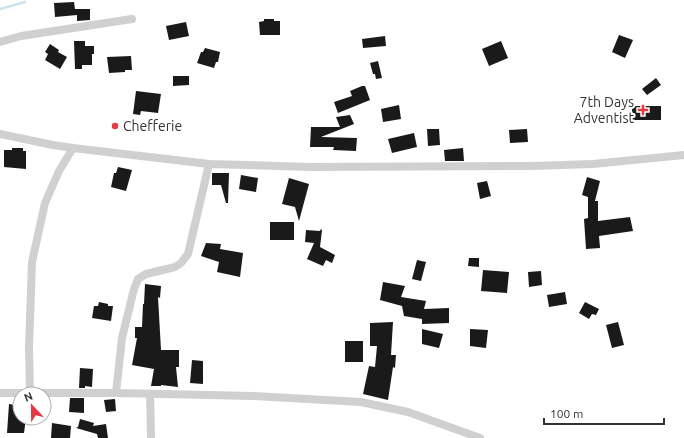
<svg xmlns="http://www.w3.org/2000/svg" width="684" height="438" font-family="Ubuntu,sans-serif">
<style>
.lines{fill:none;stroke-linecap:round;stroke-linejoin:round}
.stream{stroke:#cfe2ee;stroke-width:2.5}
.building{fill:#1a1a1a}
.minor{stroke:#d0d0d0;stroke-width:8}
.poi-dot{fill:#e63946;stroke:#fff;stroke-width:1.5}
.labels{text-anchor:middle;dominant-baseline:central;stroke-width:4;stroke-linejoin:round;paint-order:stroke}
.poi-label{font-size:14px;fill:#333;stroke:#fff;text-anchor:end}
</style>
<rect width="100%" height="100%" fill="#fff"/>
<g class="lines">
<path class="stream" d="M 0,9 L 25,2"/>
</g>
<path class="building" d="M 74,2 L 75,9 L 90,9 L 90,20 L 77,21 L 77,15 L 55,17 L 54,3 Z
M 264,19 L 274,19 L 274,21 L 280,21 L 280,35 L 260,35 L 259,22 L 264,21 Z
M 186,22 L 189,36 L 169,40 L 166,26 Z
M 619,35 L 633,40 L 625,58 L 612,52 Z
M 385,36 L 386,46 L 363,48 L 362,39 Z
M 74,41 L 85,41 L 85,46 L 94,46 L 94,54 L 92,54 L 92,65 L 82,65 L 82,69 L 75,69 Z
M 501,41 L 508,58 L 489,66 L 482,49 Z
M 50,44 L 59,50 L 58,52 L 67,57 L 60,69 L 45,60 L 48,54 L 45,52 Z
M 205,48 L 220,52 L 218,62 L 216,62 L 214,68 L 197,63 L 201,52 L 203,52 Z
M 131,56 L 132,70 L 125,70 L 125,72 L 109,73 L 107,57 Z
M 378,61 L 382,78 L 376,79 L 375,74 L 373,74 L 370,63 Z
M 173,76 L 189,76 L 189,85 L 173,86 Z
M 656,78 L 661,85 L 647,95 L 642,89 Z
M 362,86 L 365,86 L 370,100 L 338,113 L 334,102 L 352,96 L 350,91 Z
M 136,91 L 161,94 L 158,113 L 141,111 L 140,115 L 133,114 Z
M 399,105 L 401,119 L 383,122 L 381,109 Z
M 632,106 L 661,106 L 661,120 L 632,120 Z
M 350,115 L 354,124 L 321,137 L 357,138 L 356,151 L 333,150 L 334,147 L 310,147 L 311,127 L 340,127 L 336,117 Z
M 427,129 L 439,129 L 440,145 L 428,146 Z
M 527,129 L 528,142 L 510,143 L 509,130 Z
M 414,133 L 417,147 L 392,153 L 388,139 Z
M 12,148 L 23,148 L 23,151 L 26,151 L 26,169 L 4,167 L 4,150 L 12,150 Z
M 463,148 L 464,161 L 445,161 L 444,150 Z
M 118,167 L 132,170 L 126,191 L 111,187 L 114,173 L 116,173 Z
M 212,173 L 229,173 L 228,203 L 226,203 L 221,185 L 212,185 Z
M 241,175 L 258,178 L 256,192 L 239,189 Z
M 587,177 L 600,181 L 595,201 L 598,201 L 598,221 L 630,217 L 633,231 L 599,236 L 600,248 L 586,249 L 584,219 L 588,218 L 588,197 L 582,195 Z
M 289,178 L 309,184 L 299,221 L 295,207 L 282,204 Z
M 487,181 L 491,196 L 480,199 L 477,183 Z
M 270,222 L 294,222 L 294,240 L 270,240 Z
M 321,229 L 322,230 L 320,247 L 335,255 L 332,263 L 326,260 L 323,266 L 307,259 L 314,243 L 305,242 L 306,230 L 320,231 Z
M 206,243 L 221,244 L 220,249 L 243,253 L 240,277 L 217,272 L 219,262 L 201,256 Z
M 469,258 L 479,258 L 479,267 L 468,266 Z
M 417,260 L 426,262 L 421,281 L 412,279 Z
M 483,270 L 509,272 L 507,293 L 481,291 Z
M 541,271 L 542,285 L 529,287 L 528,272 Z
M 383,282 L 405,286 L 401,297 L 426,301 L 424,309 L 449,308 L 449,323 L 422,324 L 422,319 L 404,316 L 402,306 L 380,300 Z
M 145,284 L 161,286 L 160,298 L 158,297 L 161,350 L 179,350 L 179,367 L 176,367 L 178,387 L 161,385 L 161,386 L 151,386 L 154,369 L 132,365 L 137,338 L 135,338 L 135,327 L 142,327 L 143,304 L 144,304 Z
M 565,292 L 567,304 L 549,307 L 547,295 Z
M 99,302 L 108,304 L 108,306 L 113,306 L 111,321 L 92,318 L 94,306 L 98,306 Z
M 585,302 L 599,309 L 596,315 L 592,314 L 589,319 L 579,313 Z
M 393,322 L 391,355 L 396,355 L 395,368 L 393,367 L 388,400 L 363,394 L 369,366 L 375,367 L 377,346 L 370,346 L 370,323 Z
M 618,322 L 624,345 L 612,348 L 606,325 Z
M 422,329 L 443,334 L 439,348 L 422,344 Z
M 470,329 L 488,330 L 486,348 L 470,346 Z
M 345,341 L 363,341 L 363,362 L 345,362 Z
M 192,360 L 203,361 L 203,384 L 190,383 Z
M 80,368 L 93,369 L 92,387 L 85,386 L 85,388 L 79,388 Z
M 70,398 L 84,398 L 84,413 L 69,412 Z
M 115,399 L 116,411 L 106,412 L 104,400 Z
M 9,404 L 20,406 L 20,418 L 26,418 L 24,433 L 7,433 Z
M 80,419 L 94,423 L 93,426 L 106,424 L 108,438 L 98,438 L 97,434 L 76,428 L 78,427 Z
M 52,423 L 71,426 L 70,438 L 51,438 Z"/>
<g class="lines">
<path class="minor" d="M 0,42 L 21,36 L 132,19
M 0,134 L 53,145 L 73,148 L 209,164 L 312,167 L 531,166 L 593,164 L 684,155
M 0,393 L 116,393 L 254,396 L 361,402 L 408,412 L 480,438
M 30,393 L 29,347 L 32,262 L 45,203 L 59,171 L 73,148
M 116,393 L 122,338 L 134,289 L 138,279 L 146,274 L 175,267 L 181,263 L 188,254 L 209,164
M 150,394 L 151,438"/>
</g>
<g class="poi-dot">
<path d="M641 104h4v4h4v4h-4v4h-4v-4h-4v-4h4z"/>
<circle cx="115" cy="126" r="4"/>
</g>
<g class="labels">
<g class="poi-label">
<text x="634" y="102">7th Days<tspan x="634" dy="16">Adventist</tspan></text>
<text x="123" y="126" text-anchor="start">Chefferie</text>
</g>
</g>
<g transform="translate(32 406) rotate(338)"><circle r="19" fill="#ffffff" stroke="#adadad"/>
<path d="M0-3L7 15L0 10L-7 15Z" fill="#e63946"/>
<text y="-6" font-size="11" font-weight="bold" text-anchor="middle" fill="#333333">N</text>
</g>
<path d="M544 418v6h120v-6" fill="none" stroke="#333333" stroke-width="2"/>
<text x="550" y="418" font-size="12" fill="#333333" stroke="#ffffff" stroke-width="3" paint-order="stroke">100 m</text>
</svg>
